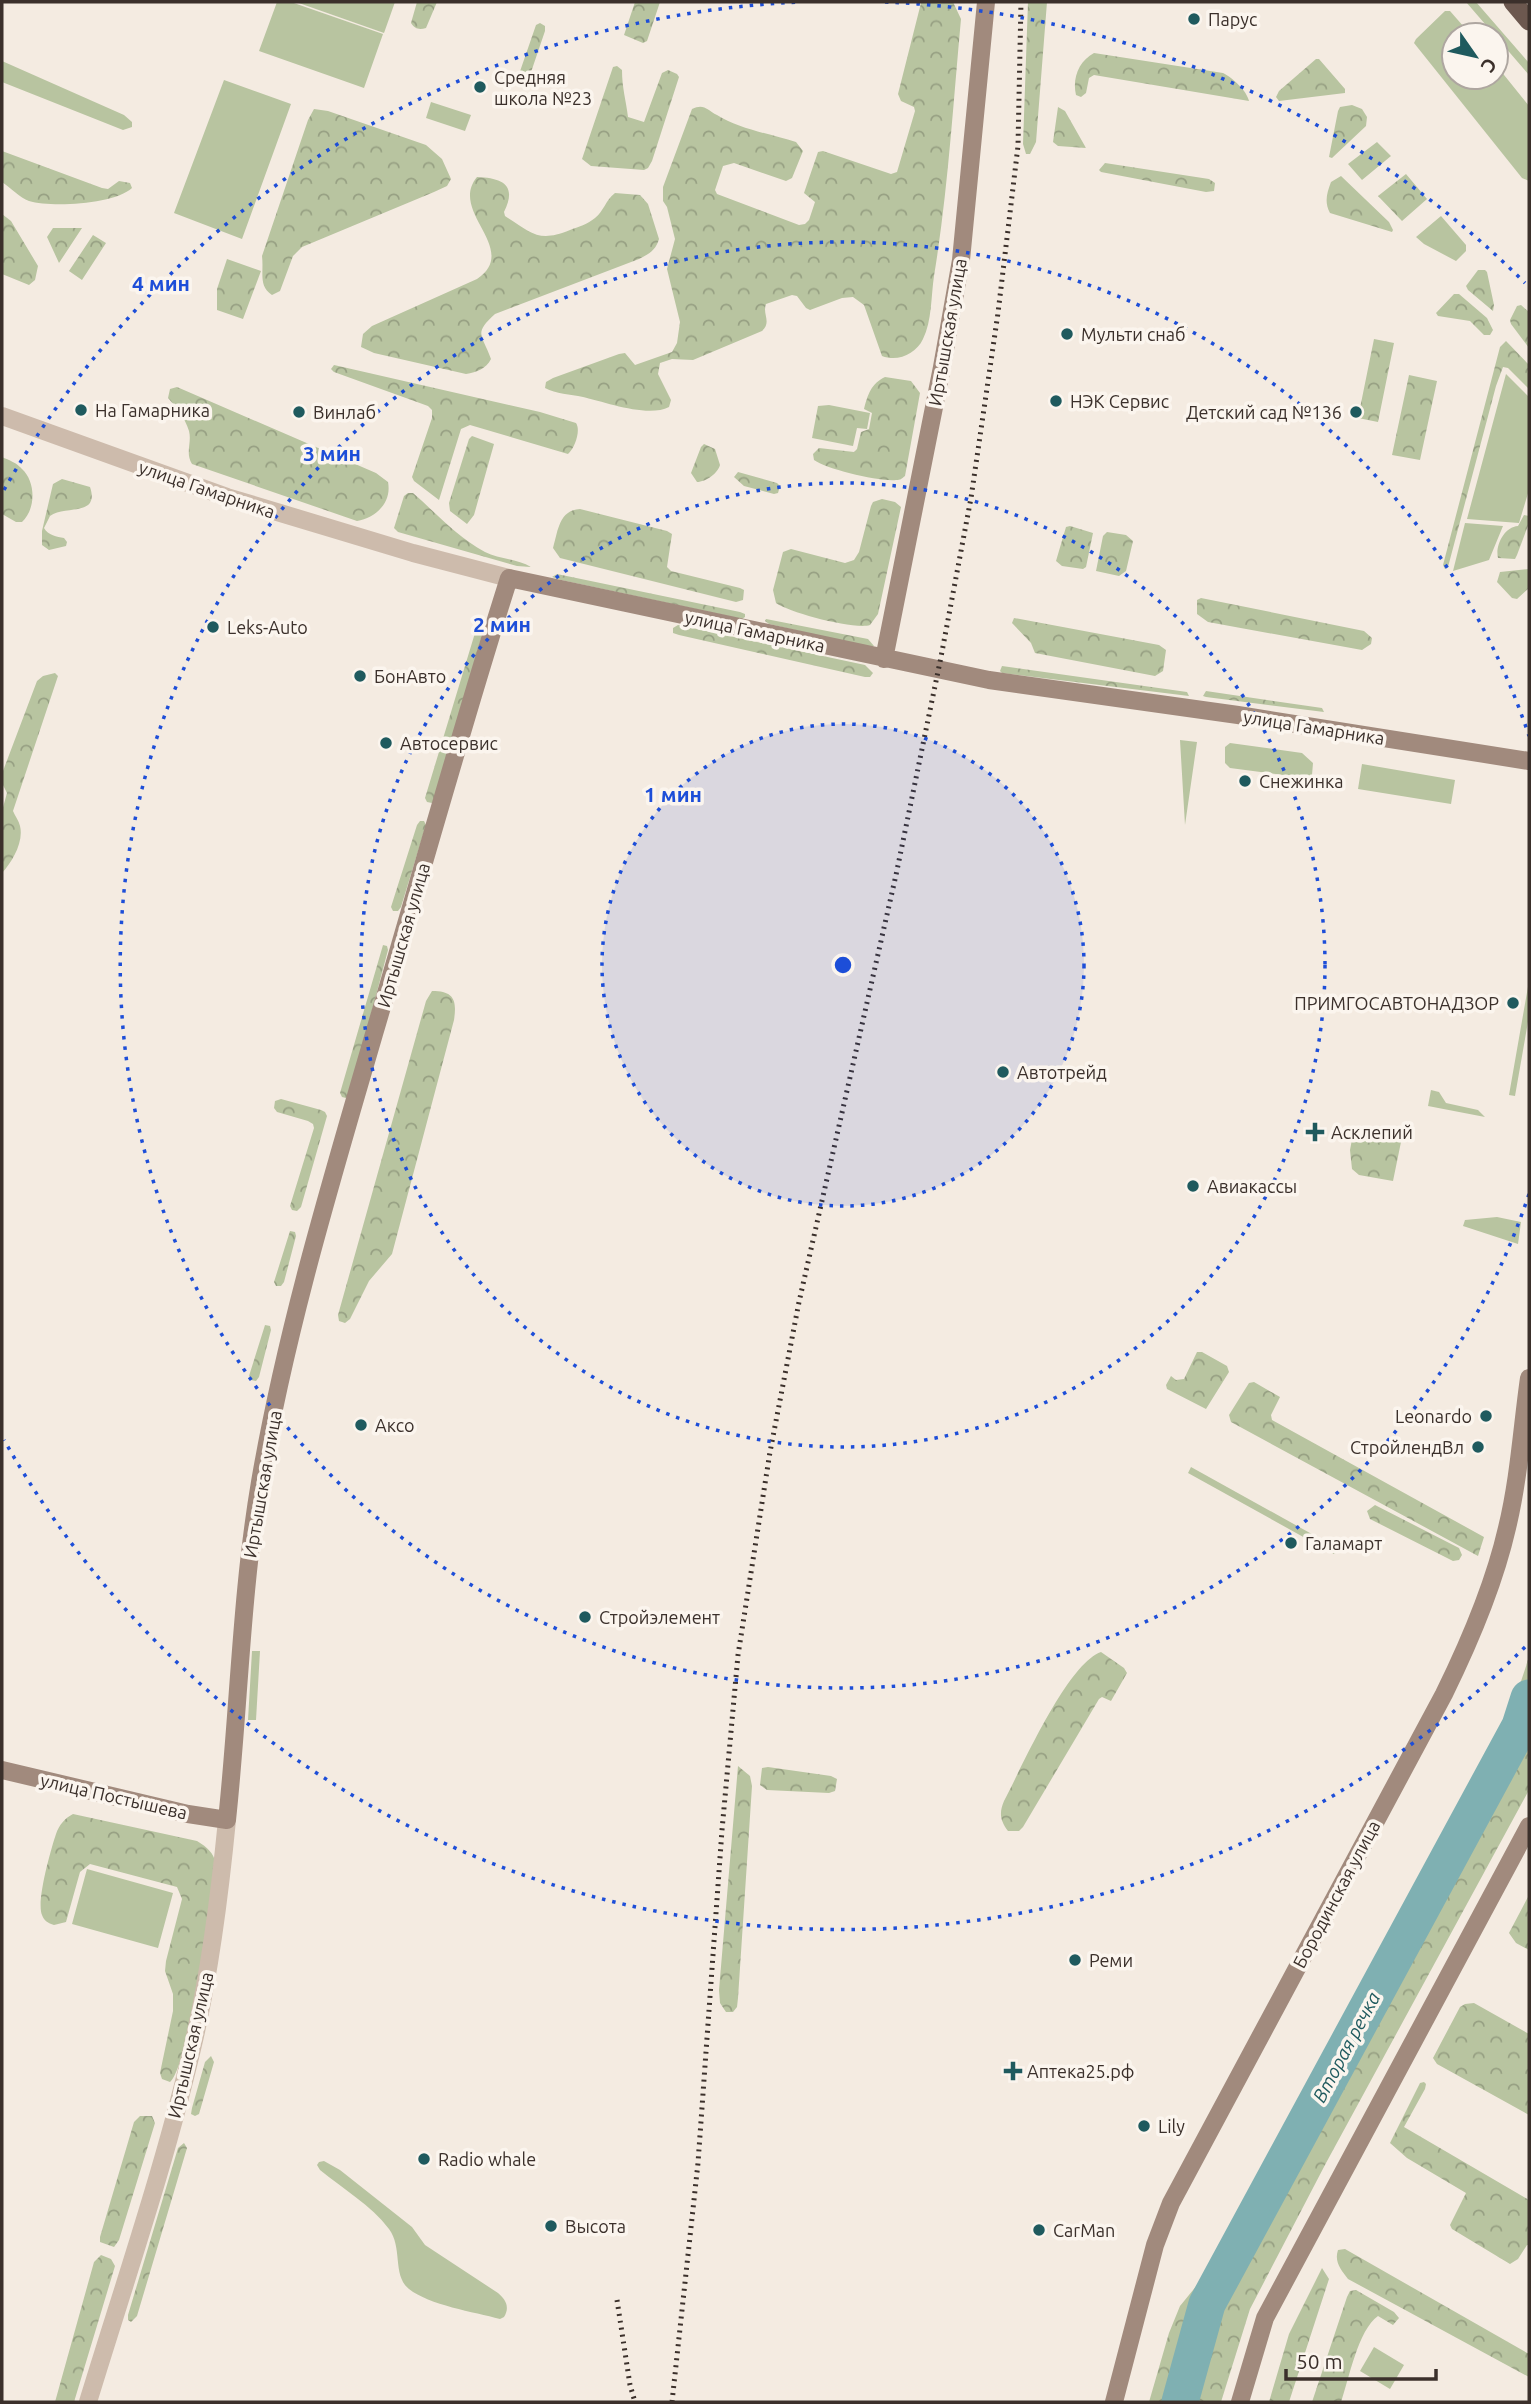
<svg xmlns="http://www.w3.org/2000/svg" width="1531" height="2404" font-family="Ubuntu,sans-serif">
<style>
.grass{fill:#b8c4a0}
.forest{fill:url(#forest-crowns)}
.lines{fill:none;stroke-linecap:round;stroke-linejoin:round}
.river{stroke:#7fb0b2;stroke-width:37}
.minor{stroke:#cdbbac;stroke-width:18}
.tertiary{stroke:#cdbbac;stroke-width:18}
.secondary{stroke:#a18a7d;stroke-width:18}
.trunk{stroke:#6c584f;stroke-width:19}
.rail{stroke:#3b302b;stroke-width:5;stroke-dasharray:2 5;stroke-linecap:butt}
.ring{fill:none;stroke:#1d4ed8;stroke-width:3.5;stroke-dasharray:3.5 7}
.poi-dot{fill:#1f5a5e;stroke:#fbf5ee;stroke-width:2.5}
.labels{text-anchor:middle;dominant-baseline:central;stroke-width:7;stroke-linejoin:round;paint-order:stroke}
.poi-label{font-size:18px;fill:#3b302b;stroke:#fbf5ee;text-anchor:start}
.street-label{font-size:18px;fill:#3b302b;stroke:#fbf5ee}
.water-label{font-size:19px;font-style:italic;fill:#1f5a5e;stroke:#fbf5ee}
.centre{fill:#1d4ed8;stroke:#fbf5ee;stroke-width:3.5}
.ring-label{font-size:21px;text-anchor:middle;font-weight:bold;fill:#1d4ed8;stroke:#fbf5ee;stroke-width:7;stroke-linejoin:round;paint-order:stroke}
</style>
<defs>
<pattern id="forest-crowns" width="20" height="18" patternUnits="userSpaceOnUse" patternTransform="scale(1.75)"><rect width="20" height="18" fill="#b8c4a0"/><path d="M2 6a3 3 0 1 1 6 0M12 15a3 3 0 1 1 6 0" fill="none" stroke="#97a083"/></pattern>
</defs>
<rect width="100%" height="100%" fill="#f4ebe1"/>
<path class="grass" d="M 277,2 L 291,2 L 383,34 L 364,88 L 259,51 Z
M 296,2 L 395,2 L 384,33 Z
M 1466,2 L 1476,2 L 1529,63 L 1529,75 Z
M 1445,11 L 1450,11 L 1471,35 L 1454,35 L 1454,77 L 1496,77 L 1496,65 L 1529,106 L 1529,181 L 1522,178 L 1414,43 L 1416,39 Z
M 2,61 L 124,115 L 132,122 L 132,127 L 123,130 L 2,82 Z
M 224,80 L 291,104 L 242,239 L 174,213 Z
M 431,102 L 471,115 L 465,131 L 426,118 Z
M 1377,142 L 1391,156 L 1362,180 L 1348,164 Z
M 1441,216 L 1466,245 L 1466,251 L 1456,261 L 1424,244 L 1416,237 Z
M 1506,374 L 1529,397 L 1529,490 L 1519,523 L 1467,519 Z
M 1465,523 L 1503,526 L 1489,560 L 1453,571 Z
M 1180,740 L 1197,742 L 1185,825 Z
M 1230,743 L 1302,753 L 1313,763 L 1312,775 L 1307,778 L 1230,768 L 1225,763 L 1225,747 Z
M 1362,764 L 1455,780 L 1451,804 L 1358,789 Z
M 1529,981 L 1529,1016 L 1515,1096 L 1509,1095 Z
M 1431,1090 L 1439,1092 L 1446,1103 L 1478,1110 L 1485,1117 L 1428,1106 Z
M 1497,1217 L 1521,1222 L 1518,1244 L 1463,1226 L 1465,1220 Z
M 1191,1467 L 1337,1548 L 1334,1554 L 1188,1473 Z
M 252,1651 L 260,1651 L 256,1720 L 248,1720 Z
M 87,1869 L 173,1893 L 158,1948 L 72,1924 Z
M 324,2161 L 340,2170 L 412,2227 L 425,2245 L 498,2293 C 506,2300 510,2307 504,2317 L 500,2319 C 474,2312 429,2305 409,2289 C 392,2275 403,2248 389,2229 C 371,2205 343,2189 320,2170 L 317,2165 L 319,2162 Z
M 1374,2347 L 1404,2365 L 1390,2389 L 1360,2371 Z"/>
<path class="forest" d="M 417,2 L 437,2 L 426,28 C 419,30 415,29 411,23 Z
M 635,2 L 660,2 L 647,41 L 643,43 L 624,35 Z
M 953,2 L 961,19 C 953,105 948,191 934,276 C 931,296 932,321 923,339 C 916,354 898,362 882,356 L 864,305 L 853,297 L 842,298 L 810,310 L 806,308 L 797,296 L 792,295 L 766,304 C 762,314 772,322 762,331 L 693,360 L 672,359 L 660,363 L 658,374 L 671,400 L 669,407 C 648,418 605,402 583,397 C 570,394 556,394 545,388 L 546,382 L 553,378 L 619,354 L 625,353 L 635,365 L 672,352 L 677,343 L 680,322 L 667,269 L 675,239 L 667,207 L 663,201 L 663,187 L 692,109 C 704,103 707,110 717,115 C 739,129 771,134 796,142 L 803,151 L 792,178 L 786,181 L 734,163 L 723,166 L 715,190 L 717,194 L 799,225 L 805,224 L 809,220 L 815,202 L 804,193 L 818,152 L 823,151 L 891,174 L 897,172 L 915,111 L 914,107 L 901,101 L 898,94 L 921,3 Z
M 1028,2 L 1047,2 L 1036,142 L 1030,154 L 1026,154 L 1023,144 Z
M 540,23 L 545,26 L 545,31 L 528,81 L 524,85 L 519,84 L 517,80 L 536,25 Z
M 1094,53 L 1223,73 C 1233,78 1247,91 1249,101 L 1094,75 L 1089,78 L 1086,93 L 1081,97 L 1076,95 C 1072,78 1079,61 1094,53 Z
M 1316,59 L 1319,59 L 1345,89 L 1345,93 L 1279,101 L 1276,97 L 1279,91 Z
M 617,66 L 622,70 C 622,88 626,100 628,117 L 644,122 L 662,73 L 668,70 L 677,74 L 679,77 L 652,161 L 648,168 L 644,170 L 591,166 L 582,159 L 613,67 Z
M 1352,105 L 1362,109 L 1367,117 L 1366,126 L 1332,158 L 1329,157 L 1338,111 L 1340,107 Z
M 1058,107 L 1065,111 L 1086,148 L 1058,146 L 1053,142 Z
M 314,109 L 328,111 L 426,145 L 442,159 L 451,179 L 447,186 L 434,192 L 302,247 L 293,256 L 280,291 L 272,295 C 258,286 264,272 262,256 L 308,120 Z
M 2,151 L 102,188 L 108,189 L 119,181 L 130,183 L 132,188 C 115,204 52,208 29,201 C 20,198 10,187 2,182 Z
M 1105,163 L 1209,179 L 1215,183 L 1214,191 L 1206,192 L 1101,172 L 1099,170 Z
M 1406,174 L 1427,199 L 1402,221 L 1378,196 Z
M 1341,176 L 1389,222 L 1393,230 L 1392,232 L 1330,213 C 1324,202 1327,193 1331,182 Z
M 477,177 C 504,178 517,186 504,212 L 505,216 C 532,233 538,243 570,230 C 578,227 588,224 595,218 C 604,211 605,201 615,193 L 640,195 L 648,204 L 659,239 C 656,250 649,254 639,259 L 495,314 C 473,334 482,334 491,359 C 486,369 477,372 466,374 L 374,353 L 361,347 L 363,334 L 372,326 L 477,279 C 521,249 448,212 477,177 Z
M 2,214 L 11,221 L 38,266 L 35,280 L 29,285 L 2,274 Z
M 53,228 L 82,228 L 59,263 L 47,237 Z
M 93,235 L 106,243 L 82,280 L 69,271 Z
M 227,259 L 261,271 L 243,319 L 217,310 L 217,289 Z
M 1478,270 L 1485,270 L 1487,272 L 1494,305 L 1493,311 L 1468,290 L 1466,286 Z
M 1454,294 L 1459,294 L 1487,318 L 1493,330 L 1490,335 L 1484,335 L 1470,321 L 1438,316 L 1436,313 Z
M 1521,305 L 1529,312 L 1529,348 L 1511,324 L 1510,320 L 1517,306 Z
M 1374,339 L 1394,343 L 1378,422 L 1358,418 Z
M 1506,341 L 1529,365 L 1529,389 L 1508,368 L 1503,367 L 1496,386 L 1448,567 L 1445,569 L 1443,565 L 1500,347 Z
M 334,365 L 540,412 L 576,423 C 581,430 575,448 568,454 L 470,425 L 461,429 L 439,500 L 414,481 L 412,477 L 432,418 L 432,410 L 428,406 L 334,372 L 331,369 Z
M 1409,375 L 1437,381 L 1420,460 L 1392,455 Z
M 885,377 L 911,381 L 920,393 L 905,476 C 901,479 901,480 896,480 C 880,482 826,469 814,460 L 813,454 L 819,448 L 854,452 L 857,449 L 861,432 L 869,429 L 872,413 L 864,409 C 868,394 871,384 885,377 Z
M 177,387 L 376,473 L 388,482 C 392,502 376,518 357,521 L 192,464 C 185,453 192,443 189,431 C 185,418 177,408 168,398 L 170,389 Z
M 829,405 L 870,413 L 867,429 L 857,428 L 853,446 L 812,438 L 818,406 Z
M 472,436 L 494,444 L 474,515 L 467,524 L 450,511 L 449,503 L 469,439 Z
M 704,444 L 715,449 L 720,465 C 718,473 706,482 697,482 L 691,473 L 701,447 Z
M 2,457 C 9,460 17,463 22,469 C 36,482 36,509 22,522 L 16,522 L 2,514 Z
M 738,472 L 777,483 L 780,486 L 778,493 L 774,494 L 744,486 L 734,477 Z
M 62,479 L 90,487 C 100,517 65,505 50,516 L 44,528 C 48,535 57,537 64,538 L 67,542 L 66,546 L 49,550 L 42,545 L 42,531 L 53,484 Z
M 408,493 L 413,493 C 436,513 457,537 485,552 C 499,559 518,559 531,567 L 517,566 L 398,532 L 394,528 L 404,496 Z
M 882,499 L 895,502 L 901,507 L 878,614 L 870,625 C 855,630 790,613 776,603 L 773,590 L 783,552 L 791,549 L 845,563 L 854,560 L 859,552 L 871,506 L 873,502 Z
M 580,509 L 667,531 L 672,534 L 667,567 L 671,571 L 740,588 L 744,590 L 743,600 L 736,602 L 560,558 L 553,548 C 558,531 559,510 580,509 Z
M 1524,515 L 1529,516 L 1529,523 L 1517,555 L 1515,559 L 1498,558 C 1495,546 1504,527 1518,526 Z
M 1070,526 L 1093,533 L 1086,567 L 1083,569 L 1062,566 L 1056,561 L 1066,527 Z
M 1107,532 L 1126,535 L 1133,541 L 1126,571 L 1119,576 L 1096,571 L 1103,536 Z
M 1529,569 L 1529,588 L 1517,599 L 1512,598 L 1497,582 L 1500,572 Z
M 557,574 L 740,612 L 745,614 L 745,617 L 742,619 L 561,580 L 552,577 Z
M 1201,598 L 1364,631 L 1372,638 L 1371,644 L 1362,650 L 1208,622 L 1197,614 L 1197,600 Z
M 1014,618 L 1159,645 L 1166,650 L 1163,671 L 1155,676 L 1035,653 L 1031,643 L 1012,623 Z
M 766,619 L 868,639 L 874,646 L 868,647 L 769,624 L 765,621 Z
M 478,623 L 482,624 L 484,628 L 435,799 L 432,803 L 427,802 L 425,798 Z
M 678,625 L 865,665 L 873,673 L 870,677 L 865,677 L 679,635 L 673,633 L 673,628 Z
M 1002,666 L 1187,692 L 1189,696 L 1002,673 L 1000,671 Z
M 55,673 L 58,676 L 13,811 C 15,816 19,821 20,826 C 24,842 12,862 2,873 L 2,811 L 7,793 L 2,783 L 3,771 L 37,681 L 43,676 Z
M 1206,691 L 1322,708 L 1324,712 L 1206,697 L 1203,696 Z
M 420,821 L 424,821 L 426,825 L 401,907 L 398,911 L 393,911 L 391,907 L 417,825 Z
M 383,945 L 387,946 L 388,950 L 350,1094 L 346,1098 L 342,1097 L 340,1093 Z
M 432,991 C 454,991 457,1000 454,1020 L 392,1254 L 369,1281 L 350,1319 L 345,1323 L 339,1321 L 338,1315 L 426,1001 Z
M 281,1099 L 321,1110 L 325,1112 L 327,1116 L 301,1207 L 297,1211 L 292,1210 L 290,1206 L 314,1128 L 313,1124 L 308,1121 L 277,1112 L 274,1108 L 275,1101 Z
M 1353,1134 L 1401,1142 L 1393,1181 L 1359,1175 L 1352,1169 L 1350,1150 Z
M 290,1231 L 295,1232 L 296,1236 L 284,1282 L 281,1286 L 276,1286 L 274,1282 Z
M 265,1325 L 270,1326 L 271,1330 L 259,1377 L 256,1381 L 251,1380 L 249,1376 Z
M 1197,1352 L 1202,1352 L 1227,1366 L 1229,1372 L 1206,1409 L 1167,1389 L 1166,1385 L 1171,1376 L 1176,1380 L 1184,1379 Z
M 1254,1382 L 1280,1397 L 1271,1415 L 1272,1420 L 1484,1537 L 1478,1556 L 1231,1422 L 1229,1415 L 1249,1383 Z
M 1375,1505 L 1459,1548 L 1462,1555 L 1459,1560 L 1453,1561 L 1370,1519 L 1367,1511 Z
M 1101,1652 L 1124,1668 L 1127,1673 L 1111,1701 L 1102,1697 L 1099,1699 L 1023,1827 L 1019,1831 L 1008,1831 C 1000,1820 999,1813 1004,1801 C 1022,1767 1067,1664 1101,1652 Z
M 1529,1656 L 1529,1790 L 1326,2163 L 1250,2309 L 1221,2402 L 1149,2402 L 1169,2333 L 1180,2306 L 1202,2279 L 1222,2240 L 1467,1794 C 1490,1750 1516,1704 1529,1656 Z
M 738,1766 L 750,1776 L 752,1786 L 738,1998 L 737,2007 L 733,2012 L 726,2012 L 720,2003 L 719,1990 Z
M 768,1767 L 831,1776 L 837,1779 L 835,1791 L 829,1793 L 767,1790 L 760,1785 L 762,1768 Z
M 73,1814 L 197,1841 C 208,1848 213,1852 216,1864 C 211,1898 189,2066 170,2082 L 162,2079 L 160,2073 L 173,2011 L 173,1994 L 165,1971 L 166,1961 L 182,1899 L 177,1887 L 90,1864 L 80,1872 L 66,1922 L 54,1925 C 48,1923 44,1921 42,1915 C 36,1902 51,1849 56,1834 C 59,1825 65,1818 73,1814 Z
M 1529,1895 L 1529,1950 L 1516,1943 L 1509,1933 Z
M 1474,2003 L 1529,2034 L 1529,2115 L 1437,2064 L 1433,2058 L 1460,2007 L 1465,2004 Z
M 211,2056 L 214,2062 L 199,2114 L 195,2116 L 191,2114 L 192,2108 L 205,2062 Z
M 1424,2082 L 1426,2084 L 1425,2089 L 1404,2127 L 1529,2200 L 1529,2245 L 1527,2245 L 1518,2259 L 1510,2264 L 1452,2229 L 1450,2225 L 1466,2193 L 1407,2158 L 1390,2143 L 1420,2083 Z
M 140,2116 L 152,2116 L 155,2123 L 119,2240 L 114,2247 L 100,2242 L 100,2237 L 134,2122 Z
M 184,2143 L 187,2148 L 137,2316 L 131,2322 L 128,2320 L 128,2315 L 178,2148 Z
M 1345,2249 L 1529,2354 L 1529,2377 L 1348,2279 C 1341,2270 1334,2262 1338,2250 Z
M 101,2255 L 111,2259 L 115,2266 L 74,2402 L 55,2402 L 94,2262 Z
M 1322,2268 L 1329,2279 L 1289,2402 L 1269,2402 L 1289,2334 Z
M 1356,2290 L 1394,2312 L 1399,2318 L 1393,2325 L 1378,2316 C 1358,2330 1349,2379 1341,2402 L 1312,2402 L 1347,2297 L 1350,2291 Z"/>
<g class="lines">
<path class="river" d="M 1180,2402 L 1207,2304 L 1520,1726 L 1529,1698"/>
<path class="minor" d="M 2,416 L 227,497 L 413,553 L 509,578"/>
<path class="tertiary" d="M 88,2402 C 125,2281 167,2159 195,2036 C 211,1965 220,1892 227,1820"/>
<path class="secondary" d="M 884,659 L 942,367 L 961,260 L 986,2
M 2,1770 L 188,1814 L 227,1820 C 239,1708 241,1594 260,1482 C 286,1330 331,1182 374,1034 C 419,882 461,729 509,578 L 989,680 L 1238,715 L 1529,761
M 1114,2402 L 1155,2245 L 1171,2203 L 1444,1694 C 1470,1641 1494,1585 1507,1528 C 1519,1479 1522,1427 1529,1378
M 1240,2402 L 1265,2318 L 1529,1826"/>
<path class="trunk" d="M 1513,2 L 1529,21"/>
<path class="rail" d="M 617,2300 L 630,2385 L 635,2402
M 672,2402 L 698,2163 L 722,1830 L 738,1655 L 770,1452 L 799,1302 L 896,875 L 941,657 L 971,498 L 998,313 L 1018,146 L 1021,2"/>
</g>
<circle cx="843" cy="965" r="241" fill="#1d4ed8" fill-opacity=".12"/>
<g class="ring">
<circle cx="843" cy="965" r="241"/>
<circle cx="843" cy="965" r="482"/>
<path d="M1529 1194A723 723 0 1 1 1529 736"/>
<path d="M1525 1647A964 964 0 0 1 4 1440M4 490A964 964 0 0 1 801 2M885 2A964 964 0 0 1 1525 283"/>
</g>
<g class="poi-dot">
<circle cx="1194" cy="19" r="7"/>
<circle cx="480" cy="87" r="7"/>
<circle cx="1067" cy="334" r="7"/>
<circle cx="1056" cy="401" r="7"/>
<circle cx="81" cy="410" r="7"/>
<circle cx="299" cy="412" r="7"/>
<circle cx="1356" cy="412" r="7"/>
<circle cx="213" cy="627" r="7"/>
<circle cx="360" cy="676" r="7"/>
<circle cx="386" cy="743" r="7"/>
<circle cx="1245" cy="781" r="7"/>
<circle cx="1513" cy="1003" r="7"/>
<circle cx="1003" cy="1072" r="7"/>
<path d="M1311.5 1121.5h7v7h7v7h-7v7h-7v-7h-7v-7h7z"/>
<circle cx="1193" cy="1186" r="7"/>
<circle cx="1486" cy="1416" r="7"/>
<circle cx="361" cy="1425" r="7"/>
<circle cx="1478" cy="1447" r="7"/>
<circle cx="1291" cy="1543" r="7"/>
<circle cx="585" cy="1617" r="7"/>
<circle cx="1075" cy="1960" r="7"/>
<path d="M1009.5 2060.5h7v7h7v7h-7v7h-7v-7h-7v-7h7z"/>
<circle cx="1144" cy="2126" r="7"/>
<circle cx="424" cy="2159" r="7"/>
<circle cx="551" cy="2226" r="7"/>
<circle cx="1039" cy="2230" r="7"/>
</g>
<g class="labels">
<g class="poi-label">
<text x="1208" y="19">Парус</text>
<text x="494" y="77">Средняя<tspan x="494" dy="21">школа №23</tspan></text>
<text x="1081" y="334">Мульти снаб</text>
<text x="1070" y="401">НЭК Сервис</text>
<text x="95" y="410">На Гамарника</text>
<text x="313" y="412">Винлаб</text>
<text x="1342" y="412" text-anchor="end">Детский сад №136</text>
<text x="227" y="627">Leks-Auto</text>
<text x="374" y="676">БонАвто</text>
<text x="400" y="743">Автосервис</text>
<text x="1259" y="781">Снежинка</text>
<text x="1499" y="1003" text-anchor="end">ПРИМГОСАВТОНАДЗОР</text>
<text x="1017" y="1072">Автотрейд</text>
<text x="1331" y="1132">Асклепий</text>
<text x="1207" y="1186">Авиакассы</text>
<text x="1472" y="1416" text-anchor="end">Leonardo</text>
<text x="375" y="1425">Аксо</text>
<text x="1464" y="1447" text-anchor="end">СтройлендВл</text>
<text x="1305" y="1543">Галамарт</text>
<text x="599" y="1617">Стройэлемент</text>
<text x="1089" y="1960">Реми</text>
<text x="1027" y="2071">Аптека25.рф</text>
<text x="1158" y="2126">Lily</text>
<text x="438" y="2159">Radio whale</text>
<text x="565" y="2226">Высота</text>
<text x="1053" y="2230">CarMan</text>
</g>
<g class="street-label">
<text transform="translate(947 332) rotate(-80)">Иртышская улица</text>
<text transform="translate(207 489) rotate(19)">улица Гамарника</text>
<text transform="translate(755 631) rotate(12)">улица Гамарника</text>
<text transform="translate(1314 727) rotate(9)">улица Гамарника</text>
<text transform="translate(403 935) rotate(-74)">Иртышская улица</text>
<text transform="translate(262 1484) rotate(-80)">Иртышская улица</text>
<text transform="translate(114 1796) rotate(13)">улица Постышева</text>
<text transform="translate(1336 1894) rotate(-62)">Бородинская улица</text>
<text transform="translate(190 2045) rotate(-77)">Иртышская улица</text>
</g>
<g class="water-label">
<text transform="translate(1346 2047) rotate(-62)">Вторая речка</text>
</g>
</g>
<circle cx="843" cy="965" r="10" class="centre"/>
<g class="ring-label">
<text x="161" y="291">4 мин</text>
<text x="332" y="461">3 мин</text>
<text x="502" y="632">2 мин</text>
<text x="673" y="802">1 мин</text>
</g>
<rect width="1531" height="2404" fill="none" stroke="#3b302b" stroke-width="7"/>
<g transform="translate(1475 56) rotate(124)"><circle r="33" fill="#fbf5ee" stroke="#aea6a0" stroke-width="2"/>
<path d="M0-5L12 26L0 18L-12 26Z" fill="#1f5a5e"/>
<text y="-10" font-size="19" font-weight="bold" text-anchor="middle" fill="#3b302b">С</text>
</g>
<path d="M1286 2369v10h150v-10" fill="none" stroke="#3b302b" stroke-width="3.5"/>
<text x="1296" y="2369" font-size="21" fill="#3b302b" stroke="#fbf5ee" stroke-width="5" paint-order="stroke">50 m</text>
</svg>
